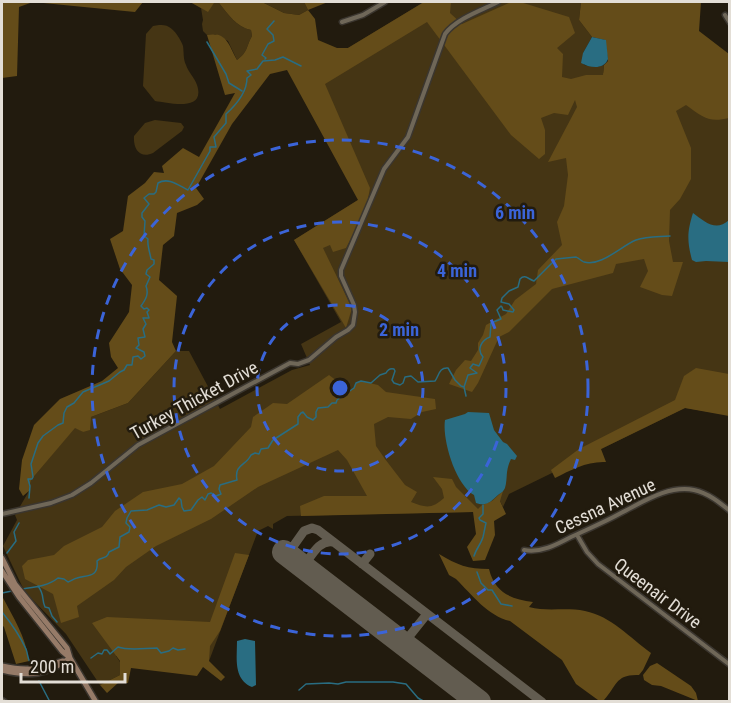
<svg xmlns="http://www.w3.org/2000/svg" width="731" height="703" font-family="'Roboto Condensed',sans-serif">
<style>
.green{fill:#453514}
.forest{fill:#644c19}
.water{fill:#296d82}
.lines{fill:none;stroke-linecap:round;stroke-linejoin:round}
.stream{stroke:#296d82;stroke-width:1.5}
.taxiway{stroke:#625c50;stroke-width:9}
.runway{stroke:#625c50;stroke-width:24}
.street-casing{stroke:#3b362f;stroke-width:7}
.secondary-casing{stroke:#3b362f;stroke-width:8}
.street{stroke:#6f6758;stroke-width:4}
.secondary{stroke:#967b68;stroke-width:5}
.ring{fill:none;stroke:#3b64d8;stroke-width:3;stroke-dasharray:10 8}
.labels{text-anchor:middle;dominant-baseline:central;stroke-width:5;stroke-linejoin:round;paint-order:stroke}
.street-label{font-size:18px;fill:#e3ded6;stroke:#221b0e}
.centre{fill:#3b64d8;stroke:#221b0e;stroke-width:3}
.ring-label{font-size:18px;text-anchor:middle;font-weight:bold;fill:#3b64d8;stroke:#221b0e;stroke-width:5;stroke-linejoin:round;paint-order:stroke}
</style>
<rect width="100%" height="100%" fill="#221b0e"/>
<path class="green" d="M 214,2 L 219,3 C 228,14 236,27 251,30 L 252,36 C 246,47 248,52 237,60 L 228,41 L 215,34 L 207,35 L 203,31 L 202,24 L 203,20 L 201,8 L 208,11 Z
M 262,2 L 304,2 L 308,10 L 299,15 L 284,13 Z
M 424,2 L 581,2 L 579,20 L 592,37 L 583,53 L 584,65 L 597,67 L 604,65 L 603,73 L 729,54 L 729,415 L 685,408 L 509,494 L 503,507 L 500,501 L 474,512 L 287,516 L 273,524 L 273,529 L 268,526 L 258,531 L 209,661 L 116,656 L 120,662 L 120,675 L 100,685 L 66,634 L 28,595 L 22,586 L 3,546 L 17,520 L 15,515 L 29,491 L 31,480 L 75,427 L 83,432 L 91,417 L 128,403 L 176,351 L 189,351 L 220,409 L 292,370 L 310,365 L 301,344 L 341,322 L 294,240 L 369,193 L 327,122 L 323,63 Z
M 159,25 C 162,25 166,25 169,27 C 175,30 181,40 183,46 C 184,52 183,59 186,65 C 188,72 195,78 197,85 C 206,112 169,103 155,101 L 143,86 L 146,34 L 153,26 Z
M 155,120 L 181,123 L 184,127 L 182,131 L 153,153 C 140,159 133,149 134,136 L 145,123 Z"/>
<path class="forest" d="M 2,2 L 146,2 L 143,2 L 135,12 L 33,2 L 19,7 L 17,76 L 2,78 Z
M 190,2 L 262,2 L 284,13 L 299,15 L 308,10 L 304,2 L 328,2 L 308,10 L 315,19 L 318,40 L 337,48 L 348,48 L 424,2 L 451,2 L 450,13 L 462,24 L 511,2 L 520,2 L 569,17 L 575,33 L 557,48 L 563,54 L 562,77 L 571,79 L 586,75 L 603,75 L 604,65 L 608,61 L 605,40 L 592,37 L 579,20 L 581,2 L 701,2 L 699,31 L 729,54 L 729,118 C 708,123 703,117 686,105 L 676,111 L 691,148 L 691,179 L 680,199 L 670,210 L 669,241 L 673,262 L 683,262 L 672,296 L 662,295 L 640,287 L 648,271 L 644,259 L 616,264 L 613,273 L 552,289 L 509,332 L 499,337 L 478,383 L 472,392 L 449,384 L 456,370 L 465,360 L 471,361 L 478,350 L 478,343 L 483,335 L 486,325 L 506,314 L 515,300 L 536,284 L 538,270 L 562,245 L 557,222 L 564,206 L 568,175 L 566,158 L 548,162 L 577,107 L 575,100 L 568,115 L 554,113 L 541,118 L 545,130 L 545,154 L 539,159 L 511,135 L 427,22 L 325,84 L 370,188 L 366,209 L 346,248 L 333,252 L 330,245 L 323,248 L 352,308 L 346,328 L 294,240 L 358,200 L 287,70 L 270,74 L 232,124 L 196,188 L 204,199 L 197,205 L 177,213 L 174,236 L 163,245 L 159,280 L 177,296 L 172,342 L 176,351 L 128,403 L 91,417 L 90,430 L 83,432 L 75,428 L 31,480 L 29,491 L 23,496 L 19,489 L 22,460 L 34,425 L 60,399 L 102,381 L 118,368 L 111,357 L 109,343 L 129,312 L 132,285 L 120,269 L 110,239 L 123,231 L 128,196 L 145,183 L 154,172 L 164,173 L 162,166 L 183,148 L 199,157 L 235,93 L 225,95 L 207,35 C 227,31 229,46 237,60 C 248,52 246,47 252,36 L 251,30 C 236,27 228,14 219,3 L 214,3 L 208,12 Z
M 696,368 L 729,374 L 729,416 L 685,408 L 601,449 L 606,462 C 587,461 571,470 555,478 L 551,470 L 579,449 L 675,400 L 684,376 Z
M 329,375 L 350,391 L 354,388 L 356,383 L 361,381 L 378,385 L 386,392 L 435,399 L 436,409 L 422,412 L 411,419 L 388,417 L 374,424 L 376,446 L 385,459 L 405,485 L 417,492 L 411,502 C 426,508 432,509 444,498 L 442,489 L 433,477 L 452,479 L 456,487 L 478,509 L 482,505 L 492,501 L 503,491 L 500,501 L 506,514 L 494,521 L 495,535 L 485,560 L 473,561 L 467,547 L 476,534 L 473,512 L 301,516 L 300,506 L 324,496 L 367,496 L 347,460 L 338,450 L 258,487 L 211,519 L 156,546 L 126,567 L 114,580 L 77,606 L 79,617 L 61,623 L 53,594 L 25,579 L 22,566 L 28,560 L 54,555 L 64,546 L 102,527 L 115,511 L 143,492 L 182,484 L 214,466 L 251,427 L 253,417 L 273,403 L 287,404 Z
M 235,553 L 249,555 L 220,631 L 210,646 L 209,661 L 225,677 L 221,681 L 203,667 L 197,676 L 131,668 L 128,683 L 118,683 L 107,693 L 100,685 L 120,675 L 120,661 L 92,623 L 107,617 L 210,622 Z
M 439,554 C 457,565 468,569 489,569 C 495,593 511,599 533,602 L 529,607 C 547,612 566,607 585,611 C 611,616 630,638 651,653 L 643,670 L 639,675 C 615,674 617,686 604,700 L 598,700 L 576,684 L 562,660 L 510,621 C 488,616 472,595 456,579 L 449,575 Z
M 2,596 C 14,619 25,635 29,661 L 16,664 L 4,627 L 2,625 Z
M 657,663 L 691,686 L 696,693 L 698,701 L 661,686 L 652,685 L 644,680 L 643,675 L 650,666 Z"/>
<path class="water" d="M 592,37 L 606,40 L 608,59 C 604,70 590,68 581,63 L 583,53 Z
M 693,213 C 705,222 716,232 729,220 L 729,262 L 706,261 L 696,262 L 692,260 C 687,241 687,232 693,213 Z
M 468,412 L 489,413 L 494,430 L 503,442 L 507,444 L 517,456 L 515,460 L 511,459 C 505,471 508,477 505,488 C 503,492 502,492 498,495 C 491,501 487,507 476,503 L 474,495 C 455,484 442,439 445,420 L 465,414 Z
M 245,639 L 255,641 L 256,685 L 252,687 C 233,679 237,658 237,641 Z"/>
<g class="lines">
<path class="stream" d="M 207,42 L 226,74 L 229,83 L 242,91
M 265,59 L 266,58 L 262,55 L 268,44 L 274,41 L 273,35 L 267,29 L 274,21
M 464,387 L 466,396
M 29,498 L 30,486 L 28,479 L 32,479 L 33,477 L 31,464 L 38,443 L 43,436 L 58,425 L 63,423 L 64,413 L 67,407 L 74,403 L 83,392 L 109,381 L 120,372 L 124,370 L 127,365 L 132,365 L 133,357 L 138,356 L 141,359 L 145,356 L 144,352 L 136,348 L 139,345 L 138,338 L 145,337 L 143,329 L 146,324 L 143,318 L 149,318 L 147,312 L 149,310 L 147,308 L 144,309 L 141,306 C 146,299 149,294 146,286 L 150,277 L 146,274 L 147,270 L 154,264 L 154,260 L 151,259 C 150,253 147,245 148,239 L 144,236 L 145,221 L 142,217 L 142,213 L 149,204 L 144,198 L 149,194 L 154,194 L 156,192 L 158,183 C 168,177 178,185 188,190 L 210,151 L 210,147 L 216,147 L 214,137 L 226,123 L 226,114 C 236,105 247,92 247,78 L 251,75 L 247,71 L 257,69 L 263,61 L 275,60 L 283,57 L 301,66
M 7,553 L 16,541 L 14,532 L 19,523
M 474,556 C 476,549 481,544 483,537 C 484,533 485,527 486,523 L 480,520 L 479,518 L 483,514 L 483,505
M 477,572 L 481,583 L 488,590 L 492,590 L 501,604 L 512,606
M 38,586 C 45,595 41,598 45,607 L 49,608 L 52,616 L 57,622
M 22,589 C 35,587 48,586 58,578 L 64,579 L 68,582 C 71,581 73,579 77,578 C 87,575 99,578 97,561 C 101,556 107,560 109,552 L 119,547 L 120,537 L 129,532 L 130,527 L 126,523 L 127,518 L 131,511 L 147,510 L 159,505 L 166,507 L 174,505 L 179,498 L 181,500 L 182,507 L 184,511 L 191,510 L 198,500 L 202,497 L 205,500 L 208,494 L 211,493 L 216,496 L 221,494 L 219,489 L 220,485 L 237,480 C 234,464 246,466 251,455 L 255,453 L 259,454 L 261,449 L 268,448 L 273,440 L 298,424 L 298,417 L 301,413 L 303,412 L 307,417 L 313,420 L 316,417 L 316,412 L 318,408 L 328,407 L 332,403 L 336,403 L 337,400 L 354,388 L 356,383 L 361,381 L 371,383 L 380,375 L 386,373 C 388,369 390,368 394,369 L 395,371 L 392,380 L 394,383 L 400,385 L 403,383 L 405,377 L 411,376 L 418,382 L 435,381 C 439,376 439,367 448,368 L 455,380 L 461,386 L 464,387 L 468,375 L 477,373 L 470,368 L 473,364 L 479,366 L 483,357 C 476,349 482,340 490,337 L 491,323 L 501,319 L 497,310 L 501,306 L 502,307 L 503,310 L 513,312 L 514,310 L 509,304 L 501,302 L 502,298 L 509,291 L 518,287 L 520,279 C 525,274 528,279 534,281 L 556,259 L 576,257 C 577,257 583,262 584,262 C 601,267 621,246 636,240 C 647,236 659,237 670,236
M 2,593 L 12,591
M 2,612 C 11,623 20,636 26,649 C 28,654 27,657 30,662
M 91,658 L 98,653 L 102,654 L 104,650 L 107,650 L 110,654 L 118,647 C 129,651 145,648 157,648 L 161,653 L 169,651 L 173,648 L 178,650 L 185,649
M 39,681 L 50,702
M 299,690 L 306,684 L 329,683 L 338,684 L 346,682 L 393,682 L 406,684 L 418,698 L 425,702"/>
<path class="taxiway" d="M 287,555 L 304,531 L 312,528 L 318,530 L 542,702
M 362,564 L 370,554
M 303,567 C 311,557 319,539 333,542
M 403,644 L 427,614"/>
<path class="runway" d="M 284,552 L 479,702"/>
<defs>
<path id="street" d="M 725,15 L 730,23
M 342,22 L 363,15 L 385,2
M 2,514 L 51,503 L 72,495 L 91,483 L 138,445 L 290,363 L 298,364 L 309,360 L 336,337 L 348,330 L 353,325 L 355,312 L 354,305 L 341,276 L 341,270 L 384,169 L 408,137 L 445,34 C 456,19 482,10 498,2
M 577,535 L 587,552 L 598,564 L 730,665
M 524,550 C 541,553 556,545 571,537 C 588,529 605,522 621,513 C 643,502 668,485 694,490 C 708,493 719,502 730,511
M 2,700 L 5,702"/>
<path id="secondary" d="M 2,558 L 15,584 L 67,648 L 70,658 L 96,702
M 2,571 L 19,597 L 62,651 L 69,657
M 2,666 C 28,672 38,669 63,661
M 2,670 C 30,677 46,675 70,658"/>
</defs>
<use href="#street" class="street-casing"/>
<use href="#secondary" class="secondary-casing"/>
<use href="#street" class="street"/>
<use href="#secondary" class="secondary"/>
</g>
<g class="ring">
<circle cx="340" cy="388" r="83"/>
<circle cx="340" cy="388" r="166"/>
<circle cx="340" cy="388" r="248"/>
</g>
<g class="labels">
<g class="street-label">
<text transform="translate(194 400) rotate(-29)">Turkey Thicket Drive</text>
<text transform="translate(605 506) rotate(-25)">Cessna Avenue</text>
<text transform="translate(658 593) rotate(37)">Queenair Drive</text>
</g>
</g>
<circle cx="340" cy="388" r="9" class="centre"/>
<g class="ring-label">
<text x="515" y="219">6 min</text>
<text x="457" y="277">4 min</text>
<text x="399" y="336">2 min</text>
</g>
<rect width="731" height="703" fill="none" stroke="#e3ded6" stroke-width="6"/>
<path d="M21 673v9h104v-9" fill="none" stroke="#e3ded6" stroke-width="3"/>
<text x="30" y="673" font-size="18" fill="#e3ded6" stroke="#221b0e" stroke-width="4.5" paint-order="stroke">200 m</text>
</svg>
